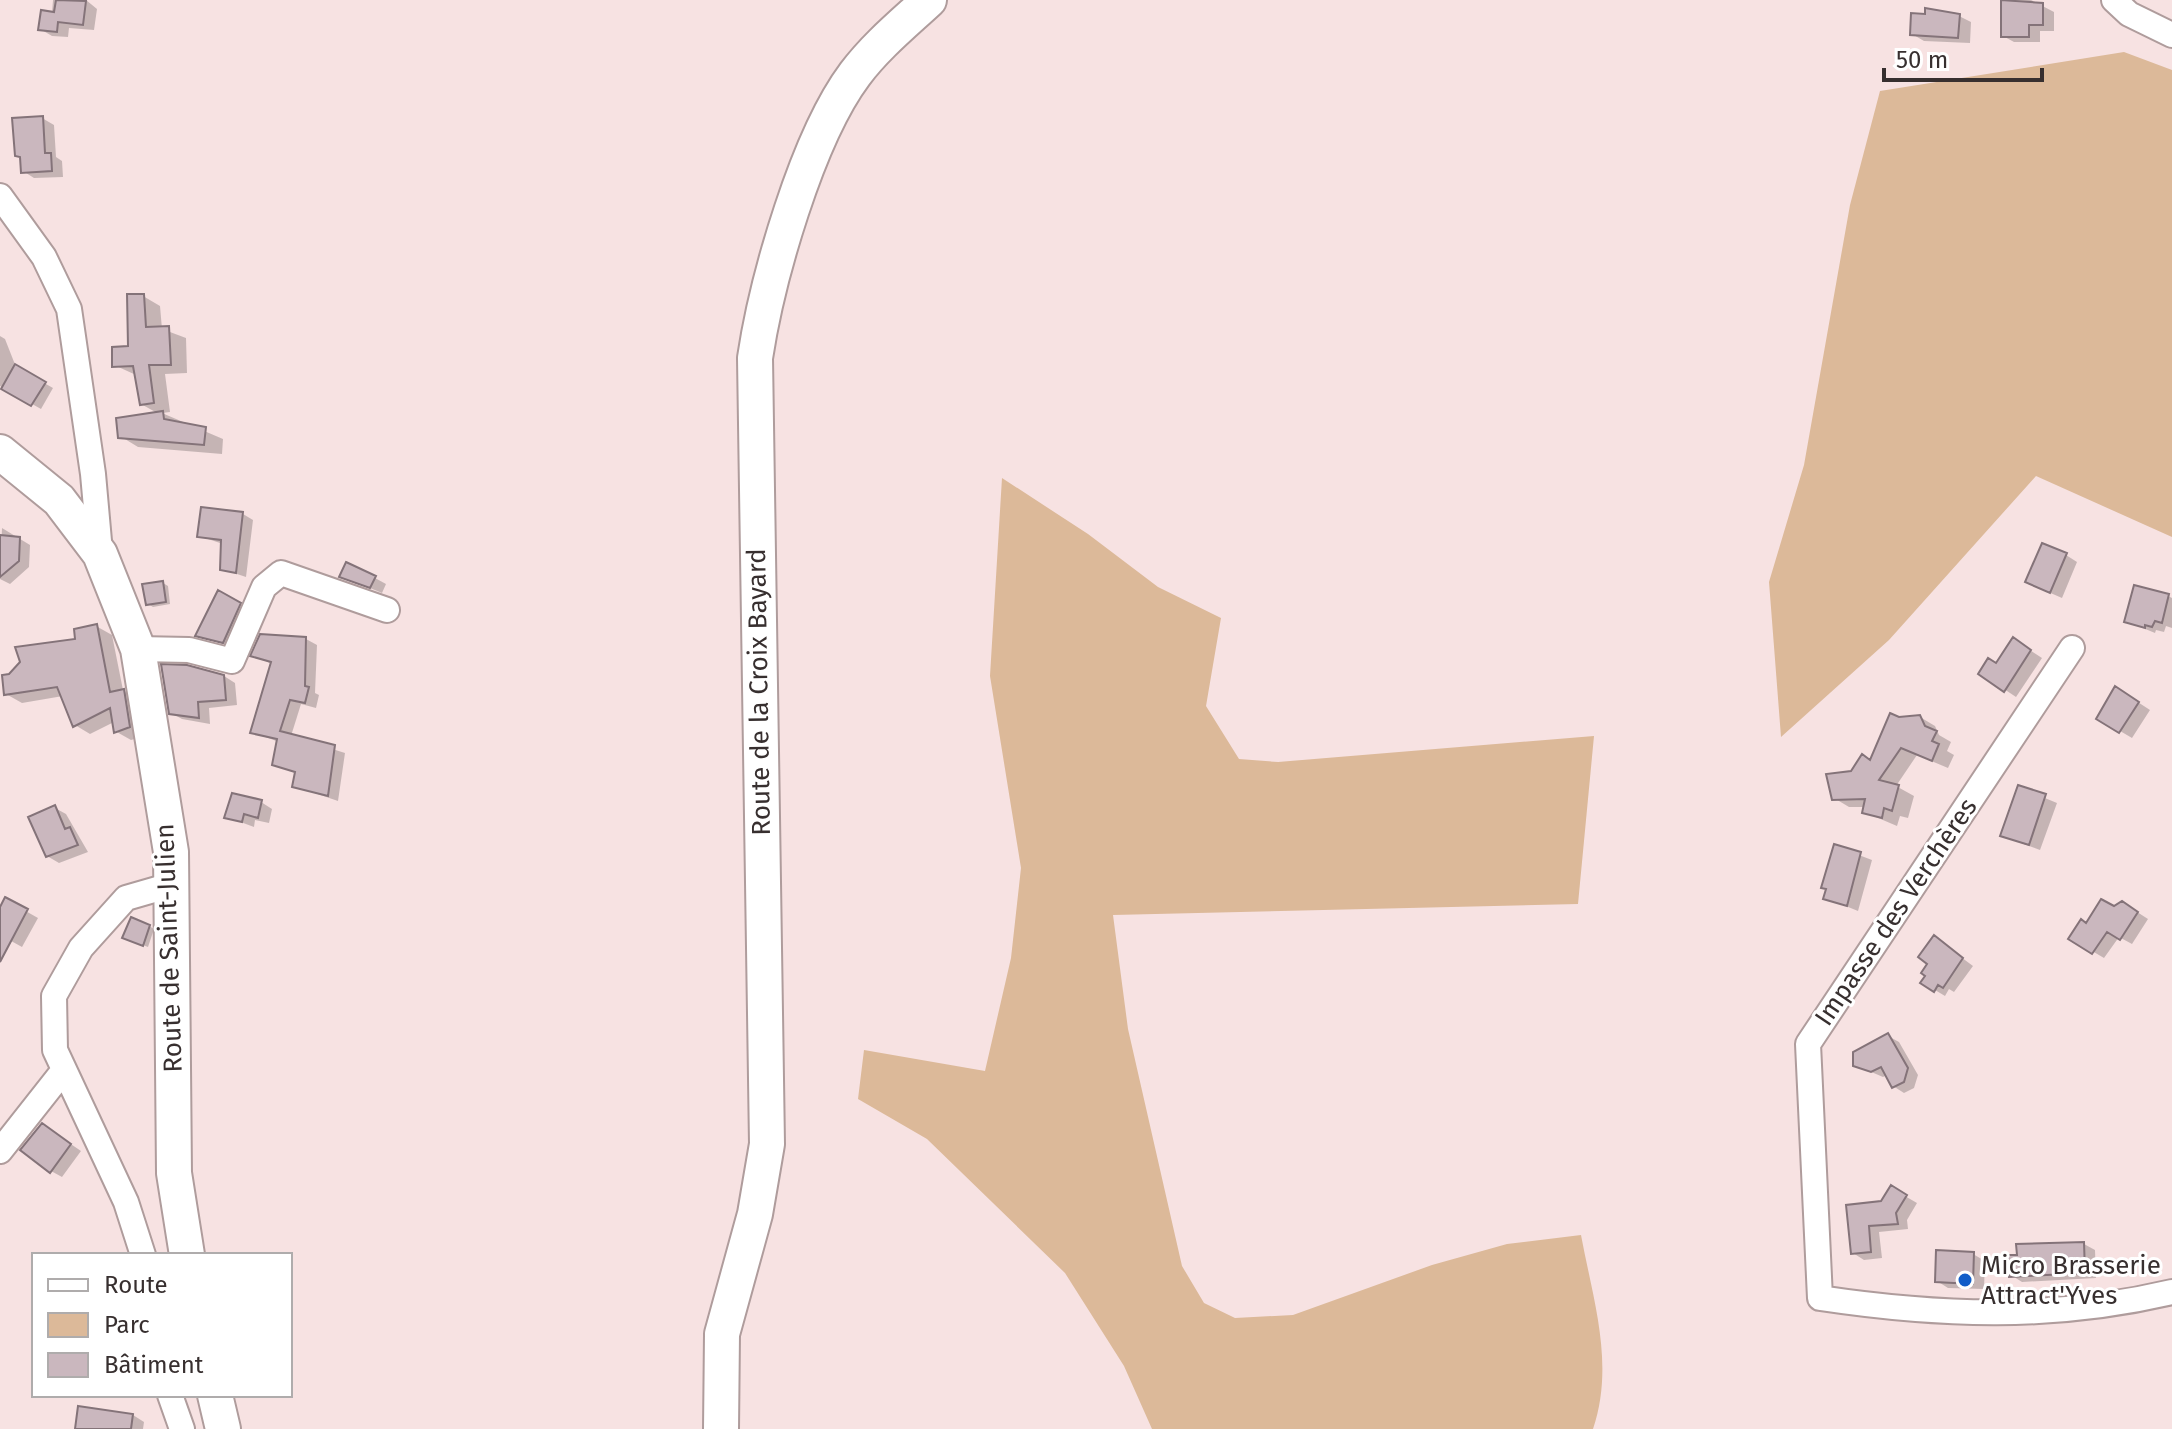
<svg xmlns="http://www.w3.org/2000/svg" width="2172" height="1429" font-family="'Fira Sans',sans-serif">
<style>
.green{fill:#dcb999}
.shadow{fill:#0003}
.building{fill:#cab7be;stroke:#847379;stroke-width:2}
.lines{fill:none;stroke-linecap:round;stroke-linejoin:round}
.minor-casing{stroke:#af9c9c;stroke-width:28}
.secondary-casing{stroke:#af9c9c;stroke-width:38}
.minor{stroke:#fff;stroke-width:24}
.secondary{stroke:#fff;stroke-width:34}
.poi-dot{fill:#125dc8;stroke:#fff;stroke-width:3}
.labels{text-anchor:middle;dominant-baseline:central;stroke-width:6;stroke-linejoin:round;paint-order:stroke}
.street-label{font-size:26px;fill:#372f2f;stroke:#fff}
.poi-label{font-size:26px;fill:#372f2f;stroke:#fff;text-anchor:start}
</style>
<rect width="100%" height="100%" fill="#f7e2e2"/>
<path class="green" d="M 2124,52 L 2172,70 L 2172,537 L 2036,476 L 1889,640 L 1781,737 L 1769,582 L 1804,465 L 1850,205 L 1880,91 Z
M 1002,478 L 1088,534 L 1158,587 L 1221,618 L 1206,706 L 1239,759 L 1278,762 L 1594,736 L 1578,904 L 1113,915 L 1128,1029 L 1182,1266 L 1204,1303 L 1235,1318 L 1293,1315 L 1432,1265 L 1507,1244 L 1581,1235 C 1593,1300 1615,1364 1593,1429 L 1152,1429 L 1124,1366 L 1065,1273 L 927,1139 L 858,1099 L 864,1050 L 985,1071 L 1011,958 L 1021,868 L 990,676 Z"/>
<path class="shadow" d="M 53,0 L 86,0 L 97,9 L 94,30 L 69,28 L 68,37 L 52,36 L 40,29 L 52,13 Z
M 2003,0 L 2031,0 L 2054,12 L 2054,31 L 2040,31 L 2040,42 L 2014,42 L 2003,36 Z
M 1927,16 L 1959,16 L 1971,22 L 1970,43 L 1924,41 L 1912,34 Z
M 42,118 L 54,125 L 56,157 L 62,161 L 63,177 L 34,178 L 23,171 Z
M 143,296 L 160,306 L 162,329 L 186,338 L 187,373 L 165,374 L 170,412 L 162,413 L 223,439 L 222,454 L 138,447 L 120,436 L 159,414 L 141,404 L 136,375 L 114,365 L 131,348 Z
M 0,336 L 5,339 L 16,367 L 53,388 L 41,409 L 0,386 Z
M 243,514 L 253,520 L 246,577 L 222,569 L 223,544 L 199,536 Z
M 2,528 L 30,545 L 29,567 L 10,584 L 0,579 Z
M 2066,555 L 2077,562 L 2062,598 L 2039,588 Z
M 341,576 L 375,578 L 386,584 L 382,593 Z
M 163,583 L 168,586 L 170,604 L 153,607 L 148,604 Z
M 219,593 L 251,611 L 235,648 L 198,635 Z
M 2168,596 L 2172,598 L 2172,628 L 2166,626 L 2164,632 L 2156,630 L 2155,633 L 2126,621 Z
M 96,626 L 112,635 L 123,690 L 140,700 L 145,736 L 131,740 L 115,731 L 114,722 L 90,734 L 75,725 L 63,696 L 22,703 L 6,694 L 10,676 L 22,663 L 78,641 Z
M 306,639 L 317,645 L 315,693 L 319,695 L 316,708 L 301,704 L 291,736 L 345,753 L 338,801 L 294,786 L 297,774 L 275,764 L 279,742 L 252,732 L 272,664 L 253,655 Z
M 2025,647 L 2042,658 L 2016,697 L 1980,673 Z
M 224,676 L 235,683 L 237,705 L 209,708 L 210,724 L 182,719 L 171,713 Z
M 2127,695 L 2150,710 L 2132,738 L 2098,718 Z
M 1920,717 L 1935,726 L 1939,735 L 1951,742 L 1947,751 L 1954,755 L 1948,768 L 1917,755 L 1896,786 L 1914,796 L 1908,818 L 1900,816 L 1897,826 L 1864,812 L 1865,807 L 1849,807 L 1834,798 L 1852,773 L 1872,762 L 1898,719 Z
M 2020,788 L 2057,803 L 2040,850 L 2002,836 Z
M 261,802 L 272,809 L 269,823 L 255,820 L 254,827 L 227,817 Z
M 55,808 L 66,814 L 88,852 L 59,863 L 47,856 Z
M 1835,846 L 1872,860 L 1858,911 L 1826,898 Z
M 6,900 L 38,918 L 22,947 L 2,936 L 0,939 L 0,911 Z
M 2114,908 L 2134,910 L 2148,919 L 2132,944 L 2119,937 L 2104,958 L 2070,938 Z
M 149,926 L 154,929 L 148,947 L 130,940 Z
M 1934,937 L 1973,966 L 1954,992 L 1949,989 L 1945,996 L 1935,990 L 1930,963 Z
M 1888,1036 L 1899,1042 L 1918,1075 L 1914,1088 L 1904,1093 L 1893,1086 L 1887,1075 L 1883,1077 L 1855,1065 Z
M 53,1132 L 81,1151 L 62,1177 L 51,1171 Z
M 1891,1188 L 1917,1203 L 1907,1220 L 1908,1229 L 1879,1232 L 1882,1258 L 1864,1260 L 1853,1253 Z
M 2084,1244 L 2095,1250 L 2096,1278 L 2022,1282 L 2011,1275 Z
M 1973,1254 L 1985,1261 L 1984,1289 L 1948,1288 L 1937,1281 Z
M 133,1415 L 144,1422 L 143,1429 L 77,1429 Z"/>
<path class="building" d="M 56,0 L 86,1 L 83,25 L 58,22 L 57,32 L 38,30 L 41,10 L 54,12 Z
M 2001,0 L 2043,3 L 2043,25 L 2029,25 L 2029,37 L 2001,37 Z
M 1925,8 L 1960,14 L 1958,38 L 1910,35 L 1911,13 L 1925,14 Z
M 43,116 L 45,153 L 51,153 L 52,171 L 21,173 L 20,157 L 15,156 L 12,118 Z
M 127,294 L 144,294 L 146,327 L 169,326 L 171,365 L 149,365 L 154,403 L 140,405 L 133,366 L 112,367 L 112,347 L 128,346 Z
M 15,364 L 46,382 L 31,406 L 1,389 Z
M 163,411 L 164,419 L 206,427 L 204,445 L 118,438 L 116,418 Z
M 201,507 L 243,512 L 236,573 L 220,570 L 221,540 L 197,537 Z
M 0,535 L 20,537 L 19,561 L 0,577 Z
M 2042,543 L 2067,553 L 2050,593 L 2025,582 Z
M 346,562 L 376,576 L 370,588 L 339,577 Z
M 163,581 L 166,602 L 146,605 L 142,584 Z
M 2134,585 L 2169,594 L 2162,623 L 2155,621 L 2152,627 L 2145,625 L 2145,628 L 2124,622 Z
M 218,590 L 241,603 L 223,643 L 195,636 Z
M 97,624 L 110,692 L 124,689 L 130,727 L 114,733 L 110,708 L 73,727 L 57,687 L 4,695 L 2,675 L 9,674 L 20,662 L 15,647 L 75,639 L 74,629 Z
M 260,634 L 306,637 L 305,686 L 309,687 L 305,703 L 290,700 L 280,731 L 335,745 L 328,796 L 292,787 L 295,772 L 272,765 L 277,739 L 250,733 L 271,662 L 250,656 Z
M 2013,637 L 2031,650 L 2004,692 L 1978,674 L 1988,658 L 1996,663 Z
M 161,664 L 187,665 L 224,675 L 226,700 L 198,702 L 199,718 L 169,714 Z
M 2115,686 L 2139,702 L 2119,733 L 2096,719 Z
M 1890,713 L 1899,717 L 1920,715 L 1925,726 L 1937,731 L 1932,741 L 1939,744 L 1932,761 L 1901,748 L 1879,780 L 1899,785 L 1892,811 L 1884,808 L 1882,818 L 1862,813 L 1865,799 L 1832,800 L 1826,774 L 1851,771 L 1862,754 L 1870,760 Z
M 2018,785 L 2046,794 L 2029,845 L 2000,836 Z
M 232,793 L 262,800 L 258,818 L 244,814 L 242,822 L 224,818 Z
M 55,805 L 65,829 L 70,827 L 78,845 L 46,857 L 28,817 Z
M 1834,844 L 1861,852 L 1847,906 L 1823,899 L 1826,889 L 1821,888 Z
M 5,897 L 28,909 L 0,962 L 0,907 Z
M 2101,899 L 2114,906 L 2122,901 L 2138,912 L 2120,940 L 2107,932 L 2092,954 L 2068,939 L 2081,919 L 2086,923 Z
M 131,917 L 150,925 L 143,946 L 122,938 Z
M 1934,935 L 1963,958 L 1943,988 L 1938,985 L 1934,992 L 1920,983 L 1925,976 L 1921,973 L 1927,964 L 1918,957 Z
M 1888,1033 L 1908,1068 L 1904,1082 L 1892,1088 L 1881,1067 L 1871,1072 L 1853,1066 L 1853,1052 Z
M 42,1123 L 71,1144 L 50,1173 L 20,1150 Z
M 1891,1185 L 1907,1195 L 1896,1213 L 1898,1224 L 1869,1226 L 1871,1252 L 1851,1254 L 1846,1205 L 1881,1201 Z
M 2084,1242 L 2085,1273 L 2009,1277 L 2008,1255 L 2017,1255 L 2016,1244 Z
M 1936,1250 L 1974,1252 L 1973,1284 L 1935,1282 Z
M 78,1406 L 133,1414 L 131,1429 L 75,1429 Z"/>
<g class="lines">
<defs>
<path id="minor" d="M 2114,0 L 2129,14 L 2172,35
M 0,196 L 44,257 L 69,309 L 93,474 L 100,552
M 2072,648 L 1808,1044 L 1820,1298 C 1940,1316 2054,1320 2172,1292
M 138,649 L 189,650 L 232,661 L 264,587 L 281,573 L 387,610
M 0,1151 L 64,1070
M 143,1255 L 126,1202 L 55,1050 L 54,996 L 81,948 L 126,898 L 171,885
M 170,1395 L 182,1429"/>
<path id="secondary" d="M 0,452 L 59,500 L 100,554 L 138,649 L 171,852 L 174,1173 L 187,1255
M 215,1395 L 223,1429
M 721,1429 L 722,1334 L 755,1214 L 767,1144 L 755,358 C 767,279 807,138 855,74 C 876,46 903,24 929,0"/>
</defs>
<use href="#minor" class="minor-casing"/>
<use href="#secondary" class="secondary-casing"/>
<use href="#minor" class="minor"/>
<use href="#secondary" class="secondary"/>
</g>
<circle class="poi-dot" cx="1965" cy="1280" r="8"/>
<g class="labels">
<g class="street-label">
<text transform="translate(759 692) rotate(-91)">Route de la Croix Bayard</text>
<text transform="translate(1896 912) rotate(-56)">Impasse des Verchères</text>
<text transform="translate(169 948) rotate(-92)">Route de Saint-Julien</text>
</g>
<g class="poi-label">
<text x="1981" y="1265">Micro Brasserie<tspan x="1981" dy="30">Attract'Yves</tspan></text>
</g>
</g>
<rect x="32" y="1253" width="260" height="144" fill="#ffffff" stroke="#afacac" stroke-width="2"/>
<rect x="48" y="1279" width="40" height="12" fill="#ffffff" stroke="#afacac" stroke-width="2"/>
<text x="104" y="1293" font-size="24" fill="#372f2f">Route</text>
<rect x="48" y="1313" width="40" height="24" fill="#dcb999" stroke="#afacac" stroke-width="2"/>
<text x="104" y="1333" font-size="24" fill="#372f2f">Parc</text>
<rect x="48" y="1353" width="40" height="24" fill="#cab7be" stroke="#afacac" stroke-width="2"/>
<text x="104" y="1373" font-size="24" fill="#372f2f">Bâtiment</text>
<path d="M1884 68v12h158v-12" fill="none" stroke="#372f2f" stroke-width="4"/>
<text x="1896" y="68" font-size="24" fill="#372f2f" stroke="#ffffff" stroke-width="6" paint-order="stroke">50 m</text>
</svg>
